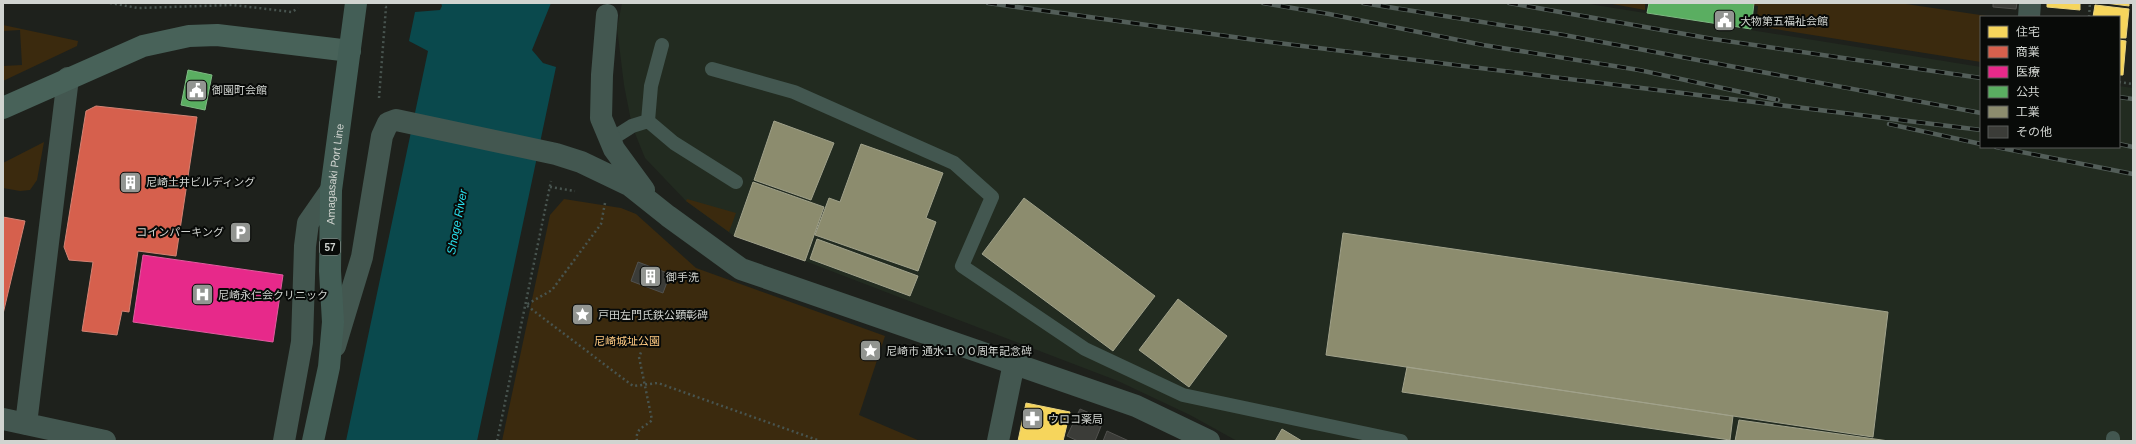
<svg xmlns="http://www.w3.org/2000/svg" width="2136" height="444" font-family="Arial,'Noto Sans JP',sans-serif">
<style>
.built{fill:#222b20}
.green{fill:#3b2a0e}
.water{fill:#0a494d}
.homes{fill:#f6d55c;stroke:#ebd57f}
.shops{fill:#d6604d;stroke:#d48374}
.health{fill:#e7298a;stroke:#e05c9f}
.public{fill:#5aae61;stroke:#7eb982}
.industry{fill:#8c8c6e;stroke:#a1a28b}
.building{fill:#3b3c38;stroke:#51514e}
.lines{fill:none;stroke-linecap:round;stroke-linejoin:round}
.path{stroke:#48544f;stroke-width:2.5;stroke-dasharray:2 3;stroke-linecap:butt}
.lane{stroke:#435750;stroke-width:14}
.street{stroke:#435750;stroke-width:22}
.secondary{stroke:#486259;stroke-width:22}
.primary{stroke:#435e56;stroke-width:22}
.rail-casing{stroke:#535e59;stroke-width:4.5}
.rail{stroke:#080a08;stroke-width:3;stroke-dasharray:9;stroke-linecap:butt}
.labels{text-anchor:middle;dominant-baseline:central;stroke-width:4;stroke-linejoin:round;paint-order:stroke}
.shield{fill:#080a08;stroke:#959794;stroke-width:1}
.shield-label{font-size:10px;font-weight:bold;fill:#d1d4d0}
.poi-label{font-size:11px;fill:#d1d4d0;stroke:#080a08;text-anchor:start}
.street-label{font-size:11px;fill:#d1d4d0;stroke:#080a08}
.park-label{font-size:11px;fill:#fec981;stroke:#080a08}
.water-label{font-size:12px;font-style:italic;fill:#28deeb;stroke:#080a08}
</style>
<rect width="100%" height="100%" fill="#1e211c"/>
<path class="built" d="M 622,3 L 1583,3 L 1981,67 L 1981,147 L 2119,147 L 2119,86 L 2133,88 L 2133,441 L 1237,441 L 1190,415 L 1118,381 L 805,261 L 734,236 L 686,201 L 645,158 L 632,126 L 624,85 L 617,28 Z"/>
<path class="green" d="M 1607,3 L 1645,3 L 1645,10 Z
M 1741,3 L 1899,3 L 1994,17 L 1981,17 L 1981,62 L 1756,26 L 1758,6 Z
M 3,25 L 78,41 L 77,46 L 3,81 L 3,66 L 22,65 L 20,30 L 3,31 Z
M 44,142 L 37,180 L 30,190 L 20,191 L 3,188 L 3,163 Z
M 564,199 L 621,208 L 636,214 L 696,268 L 885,336 L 859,415 L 920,441 L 502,441 L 550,215 Z
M 687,199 L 736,213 L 729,232 L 686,201 Z"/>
<path class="water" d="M 441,3 L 551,3 L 532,50 L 543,63 L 556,67 L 477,441 L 346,441 L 428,51 L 409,41 L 415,12 L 440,10 L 442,6 Z"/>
<path class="homes" d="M 2047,3 L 2080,3 L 2080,10 L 2047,7 Z
M 2105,3 L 2129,3 L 2129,6 Z
M 2095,5 L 2129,9 L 2126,38 L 2119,38 L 2119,17 L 2093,17 Z
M 2119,40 L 2126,41 L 2123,75 L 2119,75 Z
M 1026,403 L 1070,412 L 1063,441 L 1018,441 Z"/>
<path class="shops" d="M 96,106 L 197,117 L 176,256 L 138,251 L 129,312 L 122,311 L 117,335 L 82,331 L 93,262 L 69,260 L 64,247 L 86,111 Z
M 3,217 L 25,221 L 3,314 Z"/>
<path class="health" d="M 143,255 L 283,275 L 273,342 L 133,322 Z"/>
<path class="public" d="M 1649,3 L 1754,3 L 1751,29 L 1647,13 Z
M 188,70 L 212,75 L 205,110 L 181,105 Z"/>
<path class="industry" d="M 774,121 L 834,143 L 811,200 L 754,180 Z
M 861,144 L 943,173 L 926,218 L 936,222 L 918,271 L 815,235 L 829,198 L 840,202 Z
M 753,182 L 824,207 L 805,261 L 734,236 Z
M 1024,198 L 1155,296 L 1113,351 L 982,254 Z
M 1343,233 L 1888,312 L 1873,437 L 1326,355 Z
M 817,239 L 918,276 L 910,296 L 810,259 Z
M 1178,299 L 1227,336 L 1189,387 L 1139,350 Z
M 1407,367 L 1733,416 L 1730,440 L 1402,392 Z
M 1739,420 L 1889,441 L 1735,441 Z
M 1282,429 L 1302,441 L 1275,441 Z"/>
<path class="building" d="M 1993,3 L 2017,3 L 2016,9 L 1993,7 Z
M 638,262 L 670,274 L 663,293 L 631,281 Z
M 1080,409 L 1104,419 L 1095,441 L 1078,441 L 1067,436 Z
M 1107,431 L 1129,441 L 1103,441 Z"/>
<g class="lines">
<path class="path" d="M 110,3 L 138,8 L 233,5 L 292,12 L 298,8
M 2089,17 L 2090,3
M 2119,82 L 2133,84
M 379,98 L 386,7 L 383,6
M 550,187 L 575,191
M 605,203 L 601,224 L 552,290 L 526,305 L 633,386 L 658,383 L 820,441
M 497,441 L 551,181
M 637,441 C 635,428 644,428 652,420 L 639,357 L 642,350"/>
<path class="lane" d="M 712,69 L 794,92 L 954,163 L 992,197 L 962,266 L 1085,349 L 1183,395 L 1401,441
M 648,121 L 651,86 L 662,45
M 610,140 L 632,126 L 648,121 L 674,143 L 736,182
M 2113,441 L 2113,438"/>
<path class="street" d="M 607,15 L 602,75 L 601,118 L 614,149 L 644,190
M 2029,17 L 2030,3
M 335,346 L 362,257 L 382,136 L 388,123 L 396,120 L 556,154 L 581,162 L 629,185 L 668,216 L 741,269 L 1136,406 L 1209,441
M 3,419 L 105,441
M 26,424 L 68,78
M 284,441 L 302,342 L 305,246 L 308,223 L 331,190
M 998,441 L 1014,363"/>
<path class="secondary" d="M 3,108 L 143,46 L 189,36 L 217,35 L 350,51"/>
<path class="primary" id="s1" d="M 313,441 L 329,367 L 333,322 L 330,271 L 331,190 L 356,3"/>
<defs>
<path id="rail" d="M 988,3 L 1270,42 L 1981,130
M 1263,3 L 1329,14 L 1483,45 L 1639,70 L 1778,100
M 1363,3 L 1564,35 L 1981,113
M 1509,3 L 1713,39 L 1981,78
M 2119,97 L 2133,99
M 1889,124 L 1981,144
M 2119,144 L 2133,147
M 1996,147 L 2133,174"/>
</defs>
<use href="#rail" class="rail-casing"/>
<use href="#rail" class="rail"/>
</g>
<defs>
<symbol id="civic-square" viewBox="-11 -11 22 22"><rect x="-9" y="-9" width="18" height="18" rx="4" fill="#929591" stroke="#080a08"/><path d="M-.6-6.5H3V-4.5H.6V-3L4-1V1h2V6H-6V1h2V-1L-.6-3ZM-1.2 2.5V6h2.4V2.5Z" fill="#fff"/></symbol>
<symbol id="building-square" viewBox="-11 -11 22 22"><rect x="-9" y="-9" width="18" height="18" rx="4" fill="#929591" stroke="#080a08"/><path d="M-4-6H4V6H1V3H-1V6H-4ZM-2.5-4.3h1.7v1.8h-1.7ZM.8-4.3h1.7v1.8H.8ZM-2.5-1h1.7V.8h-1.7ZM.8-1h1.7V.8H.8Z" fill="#fff"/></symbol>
<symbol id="parking-square" viewBox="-11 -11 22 22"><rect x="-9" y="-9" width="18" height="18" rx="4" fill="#929591" stroke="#080a08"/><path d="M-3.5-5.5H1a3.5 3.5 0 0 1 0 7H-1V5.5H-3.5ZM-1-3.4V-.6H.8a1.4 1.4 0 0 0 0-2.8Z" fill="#fff"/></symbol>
<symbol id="hospital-square" viewBox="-11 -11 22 22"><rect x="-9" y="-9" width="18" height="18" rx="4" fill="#929591" stroke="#080a08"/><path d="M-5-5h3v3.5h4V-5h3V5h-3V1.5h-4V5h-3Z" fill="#fff"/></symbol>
<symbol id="sight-square" viewBox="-11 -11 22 22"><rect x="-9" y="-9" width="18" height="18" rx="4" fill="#929591" stroke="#080a08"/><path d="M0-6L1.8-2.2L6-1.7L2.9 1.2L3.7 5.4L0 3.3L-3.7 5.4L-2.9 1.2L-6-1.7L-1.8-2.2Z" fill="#fff"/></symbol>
<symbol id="pharmacy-square" viewBox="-11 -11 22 22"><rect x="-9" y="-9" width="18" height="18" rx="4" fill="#929591" stroke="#080a08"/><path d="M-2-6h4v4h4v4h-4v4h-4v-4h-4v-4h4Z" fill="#fff"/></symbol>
</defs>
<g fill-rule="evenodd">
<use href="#civic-square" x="1712" y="8" width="25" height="25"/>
<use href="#civic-square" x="184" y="78" width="25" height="25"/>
<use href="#building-square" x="118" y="170" width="25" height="25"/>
<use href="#parking-square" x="228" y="220" width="25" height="25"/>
<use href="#building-square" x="638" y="264" width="25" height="25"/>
<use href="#hospital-square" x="190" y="282" width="25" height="25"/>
<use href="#sight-square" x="570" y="302" width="25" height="25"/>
<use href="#sight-square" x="858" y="338" width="25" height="25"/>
<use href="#pharmacy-square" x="1020" y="406" width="25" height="25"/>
</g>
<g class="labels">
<rect class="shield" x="320" y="239" width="20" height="16" rx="3"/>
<g class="shield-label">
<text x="330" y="247">57</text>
</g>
<g class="poi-label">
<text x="1740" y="21">大物第五福祉会館</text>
<text x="212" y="90">御園町会館</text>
<text x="146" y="182">尼崎土井ビルディング</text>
<text x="224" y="232" text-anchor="end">コインパーキング</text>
<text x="666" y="277">御手洗</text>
<text x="218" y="295">尼崎永仁会クリニック</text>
<text x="598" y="315">戸田左門氏鉄公顕彰碑</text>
<text x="886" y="351">尼崎市 通水１００周年記念碑</text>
<text x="1048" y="419">ウロコ薬局</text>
</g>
<g class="street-label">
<text stroke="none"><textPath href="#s1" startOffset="269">Amagasaki Port Line</textPath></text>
</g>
<g class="park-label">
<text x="627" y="341">尼崎城址公園</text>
</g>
<g class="water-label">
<text transform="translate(457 222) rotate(-79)">Shoge River</text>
</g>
</g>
<rect width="2136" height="444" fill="none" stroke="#d1d4d0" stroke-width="8"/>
<rect x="1980" y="16" width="140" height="132" fill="#080a08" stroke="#585b58"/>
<rect x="1988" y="26" width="20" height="12" fill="#f6d55c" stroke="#585b58"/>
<text x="2016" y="36" font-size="12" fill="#d1d4d0">住宅</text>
<rect x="1988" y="46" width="20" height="12" fill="#d6604d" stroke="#585b58"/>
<text x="2016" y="56" font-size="12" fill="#d1d4d0">商業</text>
<rect x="1988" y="66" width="20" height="12" fill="#e7298a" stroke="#585b58"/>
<text x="2016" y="76" font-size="12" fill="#d1d4d0">医療</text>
<rect x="1988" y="86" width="20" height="12" fill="#5aae61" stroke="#585b58"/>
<text x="2016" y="96" font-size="12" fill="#d1d4d0">公共</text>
<rect x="1988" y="106" width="20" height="12" fill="#8c8c6e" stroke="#585b58"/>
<text x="2016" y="116" font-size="12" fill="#d1d4d0">工業</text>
<rect x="1988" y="126" width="20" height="12" fill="#3b3c38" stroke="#585b58"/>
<text x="2016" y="136" font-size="12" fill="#d1d4d0">その他</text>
</svg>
